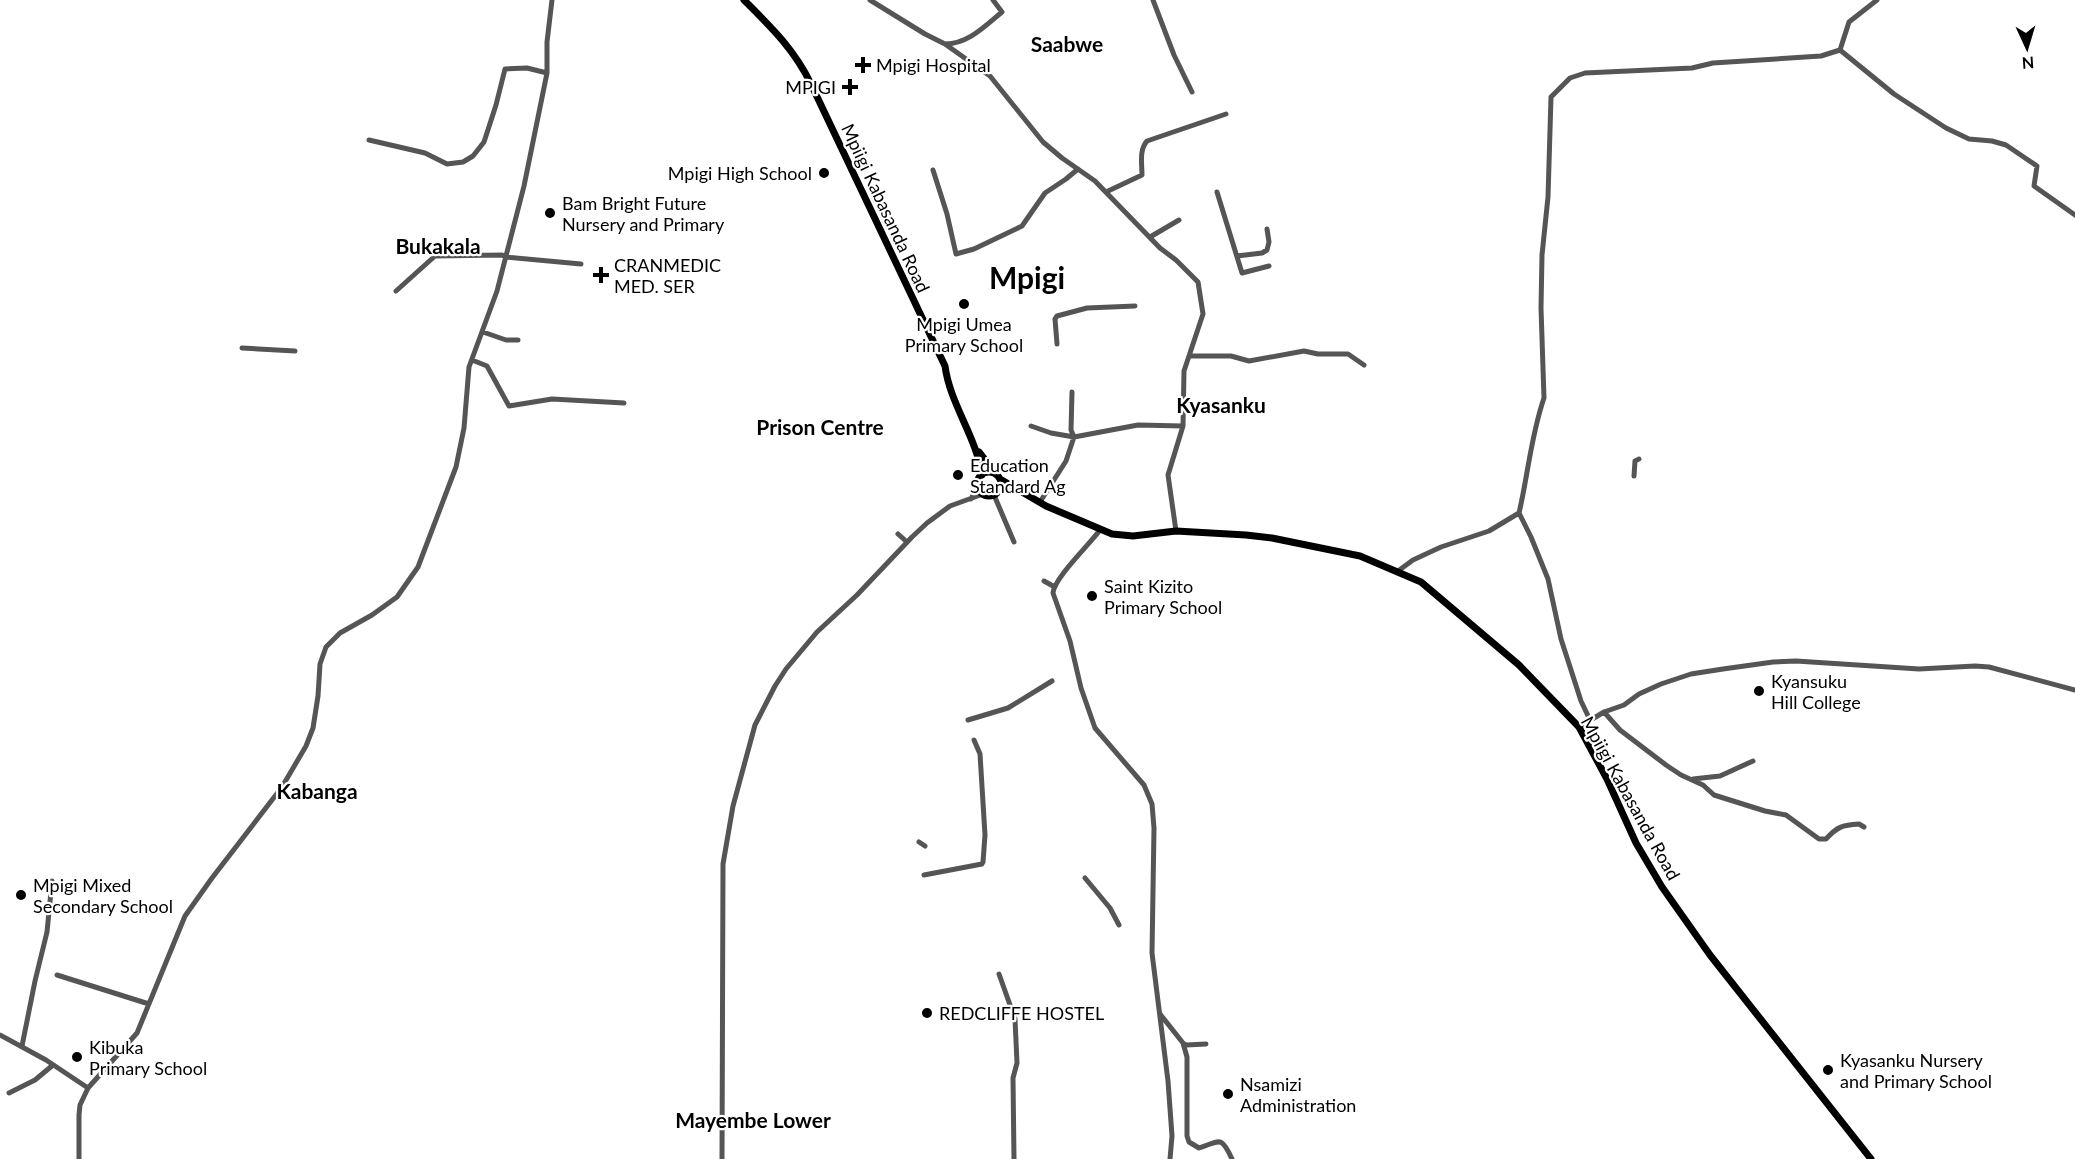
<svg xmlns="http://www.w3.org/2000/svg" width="2075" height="1159" font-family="Lato,sans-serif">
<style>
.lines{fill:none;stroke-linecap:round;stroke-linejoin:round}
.minor{stroke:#555;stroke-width:5}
.major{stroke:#000;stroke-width:7}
.poi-dot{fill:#000;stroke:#fff;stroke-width:2}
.labels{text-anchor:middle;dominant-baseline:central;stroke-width:4.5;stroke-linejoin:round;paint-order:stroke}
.poi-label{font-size:18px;fill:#000;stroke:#fff;text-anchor:start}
.street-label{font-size:18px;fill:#000;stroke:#fff}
.quarter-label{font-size:21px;font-weight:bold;fill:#000;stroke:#fff}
.town-label{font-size:30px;font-weight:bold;fill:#000;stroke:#fff}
</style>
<rect width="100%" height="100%" fill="#fff"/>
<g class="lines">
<path class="minor" d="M 870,0 L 925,34 L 945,44 L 990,76 L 1043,142 L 1062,158 L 1095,181 L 1160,248 L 1176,260 L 1198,282 L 1203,314 L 1184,371 L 1183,426 L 1168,475 L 1176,531
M 1153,0 L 1174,55 L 1192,92
M 945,44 C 968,44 985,26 1002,12 L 993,0
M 1840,50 L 1894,94 L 1946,128 L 1969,139 L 1992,141 L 2006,145 L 2037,166 L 2034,186 L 2075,215
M 369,140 L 425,153 L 447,164 L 463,162 L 473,156 L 484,142 L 496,105 L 505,69 L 527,68 L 547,73
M 933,170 L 947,214 L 956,254 L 974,249 L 1022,226 L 1045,193 L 1066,179 L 1078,169
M 1106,192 L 1142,175 C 1142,164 1139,150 1147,141 L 1226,114
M 1217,192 L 1242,273 L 1269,266
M 1150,237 L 1179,220
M 1237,256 L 1262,253 L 1267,250 L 1269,242 L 1267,229
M 396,291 L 435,256 L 502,255 L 506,257 L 581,264
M 483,332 L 506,340 L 518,340
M 1057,344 L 1055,319 L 1057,316 L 1087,308 L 1135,306
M 242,348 L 295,351
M 1189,356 L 1231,356 L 1249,361 L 1304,351 L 1318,354 L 1348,354 L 1364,365
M 472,360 L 487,366 L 509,406 L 552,399 L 624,403
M 1031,426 L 1051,433 L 1074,437 L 1138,425 L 1183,426
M 1634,476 L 1635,461 L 1639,459
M 994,495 L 1014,542
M 971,499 L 977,487
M 1040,502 L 1066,461 L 1074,437 L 1071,430 L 1072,392
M 1519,513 L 1531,537 L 1548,579 L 1561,639 L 1581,701 L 1590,720
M 1100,530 C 1089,545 1054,578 1053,593 L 1070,641 L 1081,688 L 1095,728 L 1144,785 L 1152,804 L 1154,828 L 1152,953 L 1168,1081 L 1172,1136 L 1170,1159
M 898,534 L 907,542
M 1398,571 L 1413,560 L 1441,547 L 1489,531 L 1519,513 C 1528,475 1531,435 1544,398 L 1541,308 L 1542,255 L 1548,197 L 1551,97 L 1570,78 L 1585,73 L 1692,68 L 1713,63 L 1821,56 L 1840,50 L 1849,22 L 1877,0
M 1044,581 L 1053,586
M 1604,712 L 1620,730 L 1666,765 L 1681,775 L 1703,785 L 1714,795 L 1765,811 L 1786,815 L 1819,839 L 1826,839 C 1837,827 1842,825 1859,824 L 1864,827
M 968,720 L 1008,708 L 1052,681
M 1579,727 L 1604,712 L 1624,705 L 1639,694 L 1661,684 L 1691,674 L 1723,669 L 1773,662 L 1796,661 L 1919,669 L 1975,666 L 1989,667 L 2075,690
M 1693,779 L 1720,776 L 1753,761
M 919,842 L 925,846
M 924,875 L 982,864 L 983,862 L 985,835 L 980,754 L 974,740
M 1085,878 L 1110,908 L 1119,925
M 999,974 L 1015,1019 L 1017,1063 L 1013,1078 L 1014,1159
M 57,975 L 149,1004
M 1160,1014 L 1183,1043 L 1186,1045 L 1206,1044
M 0,1035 L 46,1060 L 88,1088
M 1183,1043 L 1187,1057 L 1187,1136 L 1189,1142 L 1199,1148 C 1220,1141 1221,1135 1232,1159
M 22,1046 L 35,981 L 47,932 L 52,881
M 9,1093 L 35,1080 L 53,1065
M 79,1159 L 79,1115 L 80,1105 L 88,1088 L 137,1033 L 185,916 L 212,878 L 282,787 L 306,746 L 313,728 L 318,696 L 320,664 L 326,647 L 340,633 L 372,615 L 397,597 L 418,567 L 456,467 L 464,428 L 469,367 L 497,291 L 524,186 L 547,73 L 547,42 L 552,0
M 722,1159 L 723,864 L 733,806 L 755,725 L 775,686 L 786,669 L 817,632 L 857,595 L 912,537 L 927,523 L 950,506 L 983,494"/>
<path class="major" d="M 744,0 C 771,27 794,49 811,84 L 945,366 C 950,404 976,436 982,475
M 979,452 L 996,474
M977 484a12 12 0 1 1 24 0a12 12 0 1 1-24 0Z
M 1000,479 L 1046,506 L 1112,534 L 1133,536 L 1176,531 L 1246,535 L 1272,538 L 1360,556 L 1421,582 L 1519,665 L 1579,727 L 1607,779 L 1636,843 L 1662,887 L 1710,955 L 1871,1159"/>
</g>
<g class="poi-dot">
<path d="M860 56h6v6h6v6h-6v6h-6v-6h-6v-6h6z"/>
<path d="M847 78h6v6h6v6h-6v6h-6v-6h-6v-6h6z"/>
<circle cx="824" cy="173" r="6"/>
<circle cx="550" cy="213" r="6"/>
<path d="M598 266h6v6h6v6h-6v6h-6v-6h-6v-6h6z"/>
<circle cx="964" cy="304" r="6"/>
<circle cx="958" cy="475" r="6"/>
<circle cx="1092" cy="596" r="6"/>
<circle cx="1759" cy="691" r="6"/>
<circle cx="21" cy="895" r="6"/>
<circle cx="927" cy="1013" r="6"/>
<circle cx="77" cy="1057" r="6"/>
<circle cx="1828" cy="1070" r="6"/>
<circle cx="1228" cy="1094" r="6"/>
</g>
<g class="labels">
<g class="poi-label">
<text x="876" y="65">Mpigi Hospital</text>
<text x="836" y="87" text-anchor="end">MPIGI</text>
<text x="812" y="173" text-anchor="end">Mpigi High School</text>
<text x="562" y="203">Bam Bright Future<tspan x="562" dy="21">Nursery and Primary</tspan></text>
<text x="614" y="265">CRANMEDIC<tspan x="614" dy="21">MED. SER</tspan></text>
<text x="964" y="324" text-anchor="middle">Mpigi Umea<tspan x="964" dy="21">Primary School</tspan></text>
<text x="970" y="465">Education<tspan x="970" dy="21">Standard Ag</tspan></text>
<text x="1104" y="586">Saint Kizito<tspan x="1104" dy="21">Primary School</tspan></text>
<text x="1771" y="681">Kyansuku<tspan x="1771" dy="21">Hill College</tspan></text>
<text x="33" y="885">Mpigi Mixed<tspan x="33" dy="21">Secondary School</tspan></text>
<text x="939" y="1013">REDCLIFFE HOSTEL</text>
<text x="89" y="1047">Kibuka<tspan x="89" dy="21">Primary School</tspan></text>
<text x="1840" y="1060">Kyasanku Nursery<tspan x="1840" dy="21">and Primary School</tspan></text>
<text x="1240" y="1084">Nsamizi<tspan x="1240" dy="21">Administration</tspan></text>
</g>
<g class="street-label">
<text transform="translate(886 208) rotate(65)">Mpiigi Kabasanda Road</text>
<text transform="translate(1631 798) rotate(61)">Mpiigi Kabasanda Road</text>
</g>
<g class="quarter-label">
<text x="1067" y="43">Saabwe</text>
<text x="438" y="245">Bukakala</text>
<text x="1221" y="404">Kyasanku</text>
<text x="820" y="426">Prison Centre</text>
<text x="317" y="790">Kabanga</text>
<text x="753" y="1119">Mayembe Lower</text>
</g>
<g class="town-label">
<text x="1027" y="277">Mpigi</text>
</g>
</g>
<g transform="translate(2027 48) rotate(176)" stroke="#ffffff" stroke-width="4.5" paint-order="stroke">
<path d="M0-4.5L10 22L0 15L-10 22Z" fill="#000000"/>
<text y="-9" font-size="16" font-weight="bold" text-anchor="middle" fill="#000000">N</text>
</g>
</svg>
